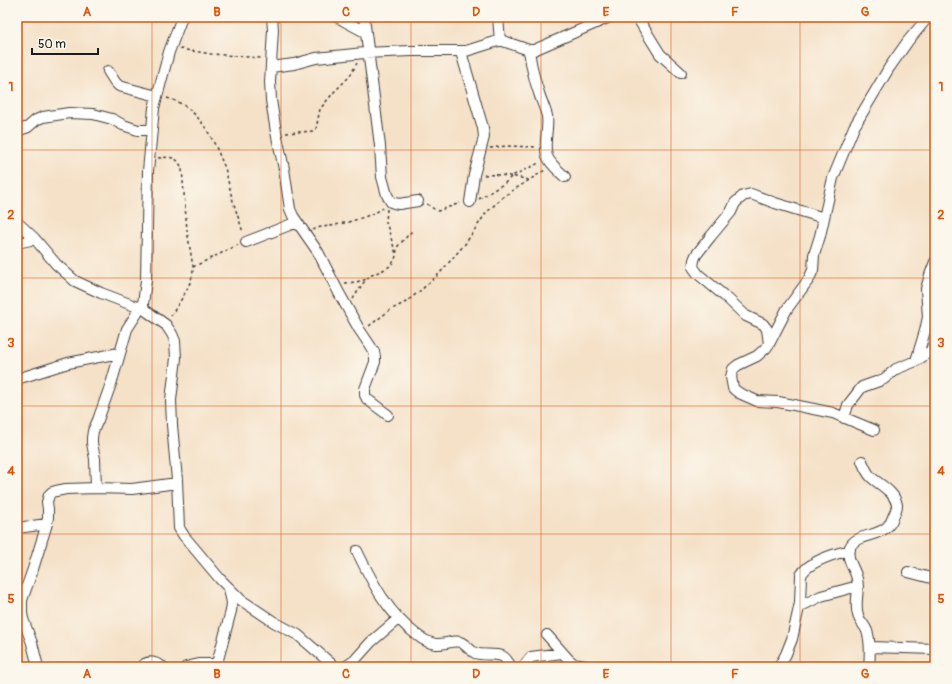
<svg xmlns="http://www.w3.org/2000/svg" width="952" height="684" font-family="Pangolin,sans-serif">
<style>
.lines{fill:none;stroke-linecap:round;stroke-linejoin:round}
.minor-casing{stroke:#3d3a36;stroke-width:12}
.path{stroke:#3d3a36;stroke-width:1.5;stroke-dasharray:3 3;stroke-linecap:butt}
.minor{stroke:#fff;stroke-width:10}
.grid{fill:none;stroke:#de560d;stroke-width:1;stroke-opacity:0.55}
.neatline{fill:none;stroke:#de560d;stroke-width:1.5}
.grid-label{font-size:13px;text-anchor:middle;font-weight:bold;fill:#de560d}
</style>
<rect width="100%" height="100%" fill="#fbf7ec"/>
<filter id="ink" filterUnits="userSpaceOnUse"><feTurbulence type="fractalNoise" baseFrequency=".025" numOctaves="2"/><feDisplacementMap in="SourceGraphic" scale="8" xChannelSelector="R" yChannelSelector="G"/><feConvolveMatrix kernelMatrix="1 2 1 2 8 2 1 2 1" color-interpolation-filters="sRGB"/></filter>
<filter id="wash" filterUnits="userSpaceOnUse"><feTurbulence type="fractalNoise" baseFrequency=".012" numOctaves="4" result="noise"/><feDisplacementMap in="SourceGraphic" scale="16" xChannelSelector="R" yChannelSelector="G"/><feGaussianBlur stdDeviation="0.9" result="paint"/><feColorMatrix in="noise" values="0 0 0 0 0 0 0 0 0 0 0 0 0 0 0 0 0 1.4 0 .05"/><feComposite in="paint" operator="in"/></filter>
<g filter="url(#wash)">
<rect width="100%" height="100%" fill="#f5e1c8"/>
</g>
<g filter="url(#ink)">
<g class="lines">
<defs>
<path id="minor" d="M 182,17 L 169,52 L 154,108 L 148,171 L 146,281 L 143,304 L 143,308 L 145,310 L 166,325 L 172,334 L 175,341 L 176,358 L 171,400 L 172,425 L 177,480 L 179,528 L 184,536 L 220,579 L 241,600 L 274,622 L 298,635 L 335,667
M 272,17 L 273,30 L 270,82 L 271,100 L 276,132 L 284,169 L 290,209 L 293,216 L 318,252 L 339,293 L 359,329 L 369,344 L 374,352 L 375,357 L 375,362 L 365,389 L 365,395 L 367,399 L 376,406 L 388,415
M 337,17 L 365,32
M 364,17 L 380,146 L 382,177 L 387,195 L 391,202 L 394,203 L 399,204 L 418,201
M 498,17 L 500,41
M 637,17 L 660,54 L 681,73
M 529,50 C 531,65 534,79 539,93 C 541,100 545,108 547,116 C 549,129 543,143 547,156 C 550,164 559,171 565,177
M 461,52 L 483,128 L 484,137 L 474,175 L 470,202
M 271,67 L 294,64 L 316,58 L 364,53 L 411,51 L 466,51 L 498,41 L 503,41 L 529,50 L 534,50 L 610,17
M 108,71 L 115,82 L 119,86 L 157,96
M 17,131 L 28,127 L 36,120 L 43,117 L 69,113 L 93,114 L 112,119 L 123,125 L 138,130 L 152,130
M 824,218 L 775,203 L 751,194 L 743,196 L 735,203 L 731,212 L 711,236 L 696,255 L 694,260 L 693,267 L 698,274 L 728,299 L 746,316 L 763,324 L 767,329 L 769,344 L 766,348 L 757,356 L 738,365 L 733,369 L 731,377 L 733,388 L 735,390 L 739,393 L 757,401 L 778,402 L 794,405 L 833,413 L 874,430
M 17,222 L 35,239 L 56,264 L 75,281 L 101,293 L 140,308
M 246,242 L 297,222
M 17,243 L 35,239
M 769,344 L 787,309 L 809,279 L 813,270 L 814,255 L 820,236 L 833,178 L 854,127 L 889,68 L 908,41 L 928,17
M 916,361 L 925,331 L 928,317 L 926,289 L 930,275 L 935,262
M 17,379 L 68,363 L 119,353
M 844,418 L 848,405 L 862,387 L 879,381 L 884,379 L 896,369 L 916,361 L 935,348
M 862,461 C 864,466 867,473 871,477 C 880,485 895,492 897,505 C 897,509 895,513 893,517 C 892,521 890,524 887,527 C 877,537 856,534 850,547 C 845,559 855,568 857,579 C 860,591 854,603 858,615 C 859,621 865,625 867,631 C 871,642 870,656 869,667
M 96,488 L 95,459 L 92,443 L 92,438 L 93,431 L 98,420 L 112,381 L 127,329 L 143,304
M 17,528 L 47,524
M 357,551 C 372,582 388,614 417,635 C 422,639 428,643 436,644 C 444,645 452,640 460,642 C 466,644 469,650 475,653 C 483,656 493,653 502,656 C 507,658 508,664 512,667
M 908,572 L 935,579
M 799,607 L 821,596 L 858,586
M 547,635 L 569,660 L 574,664 L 590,667
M 870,647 L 935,649
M 38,667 L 32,643 L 23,619 L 22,613 L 22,600 L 33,569 L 46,527 L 48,518 L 48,509 L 47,502 L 49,495 L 52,492 L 56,491 L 66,489 L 96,488 L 132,489 L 177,483
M 141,667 C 148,659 156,663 163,667
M 186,667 L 199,664 L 217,664
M 216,667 L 231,611 L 232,603 L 229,588
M 345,667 L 354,661 L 371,642 L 398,619
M 523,667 L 531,657 L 562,653
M 779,667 L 786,654 L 792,639 L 800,603 L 801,575 C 809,561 834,554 850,550"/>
</defs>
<use href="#minor" class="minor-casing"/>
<path class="path" d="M 200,17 L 209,19 L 213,17
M 180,49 L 211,54 L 262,58
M 167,98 C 194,105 209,130 219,154 C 221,159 223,163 225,168 C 227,175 228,182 230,189 C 233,204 239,218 243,233
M 286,133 L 313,131 L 316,129 L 320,109 L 334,92 L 350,76 L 357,63
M 490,148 L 507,146 L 536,147
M 158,158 C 170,157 177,155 182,169 L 187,230 L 193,267 C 194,283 179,302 171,316
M 484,175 C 500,174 514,176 529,180
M 479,199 L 505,183 L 512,176 L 539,163
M 427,204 L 434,209 L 438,211 L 460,203
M 387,209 L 386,222 L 396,254
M 313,230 C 320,226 327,227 335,225 C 349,222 372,216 383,208
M 193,267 L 238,245
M 345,283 L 356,282 L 367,279
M 353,299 C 357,293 364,280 370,276 C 378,271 389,270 394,261 C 397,256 396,251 398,246 L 412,231
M 369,326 L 390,310 L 406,302 L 421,290 L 439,274 L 465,244 L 486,213 L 504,196 L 545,170"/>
<use href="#minor" class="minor"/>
</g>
</g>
<path class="grid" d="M 152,17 L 152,667M 281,17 L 281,667M 411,17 L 411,667M 541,17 L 541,667M 671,17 L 671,667M 800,17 L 800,667M 17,150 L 935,150M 17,278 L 935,278M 17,406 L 935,406M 17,534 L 935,534"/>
<rect width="952" height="684" fill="none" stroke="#fbf7ec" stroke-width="44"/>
<path d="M32 48v6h66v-6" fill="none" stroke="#1c1c1c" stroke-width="2"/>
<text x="38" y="48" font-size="12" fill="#1c1c1c" stroke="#fbf7ec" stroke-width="3" paint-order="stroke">50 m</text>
<rect x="22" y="22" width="908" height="640" class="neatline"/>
<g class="grid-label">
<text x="87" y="16">A</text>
<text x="217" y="16">B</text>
<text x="346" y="16">C</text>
<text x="476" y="16">D</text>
<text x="606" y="16">E</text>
<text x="735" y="16">F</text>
<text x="865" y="16">G</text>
<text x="11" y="91">1</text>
<text x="941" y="91">1</text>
<text x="11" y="219">2</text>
<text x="941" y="219">2</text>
<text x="11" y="347">3</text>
<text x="941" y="347">3</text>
<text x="11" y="475">4</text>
<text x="941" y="475">4</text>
<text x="11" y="603">5</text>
<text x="941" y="603">5</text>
<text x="87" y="678">A</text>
<text x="217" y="678">B</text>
<text x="346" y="678">C</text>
<text x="476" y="678">D</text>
<text x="606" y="678">E</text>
<text x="735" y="678">F</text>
<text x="865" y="678">G</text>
</g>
</svg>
